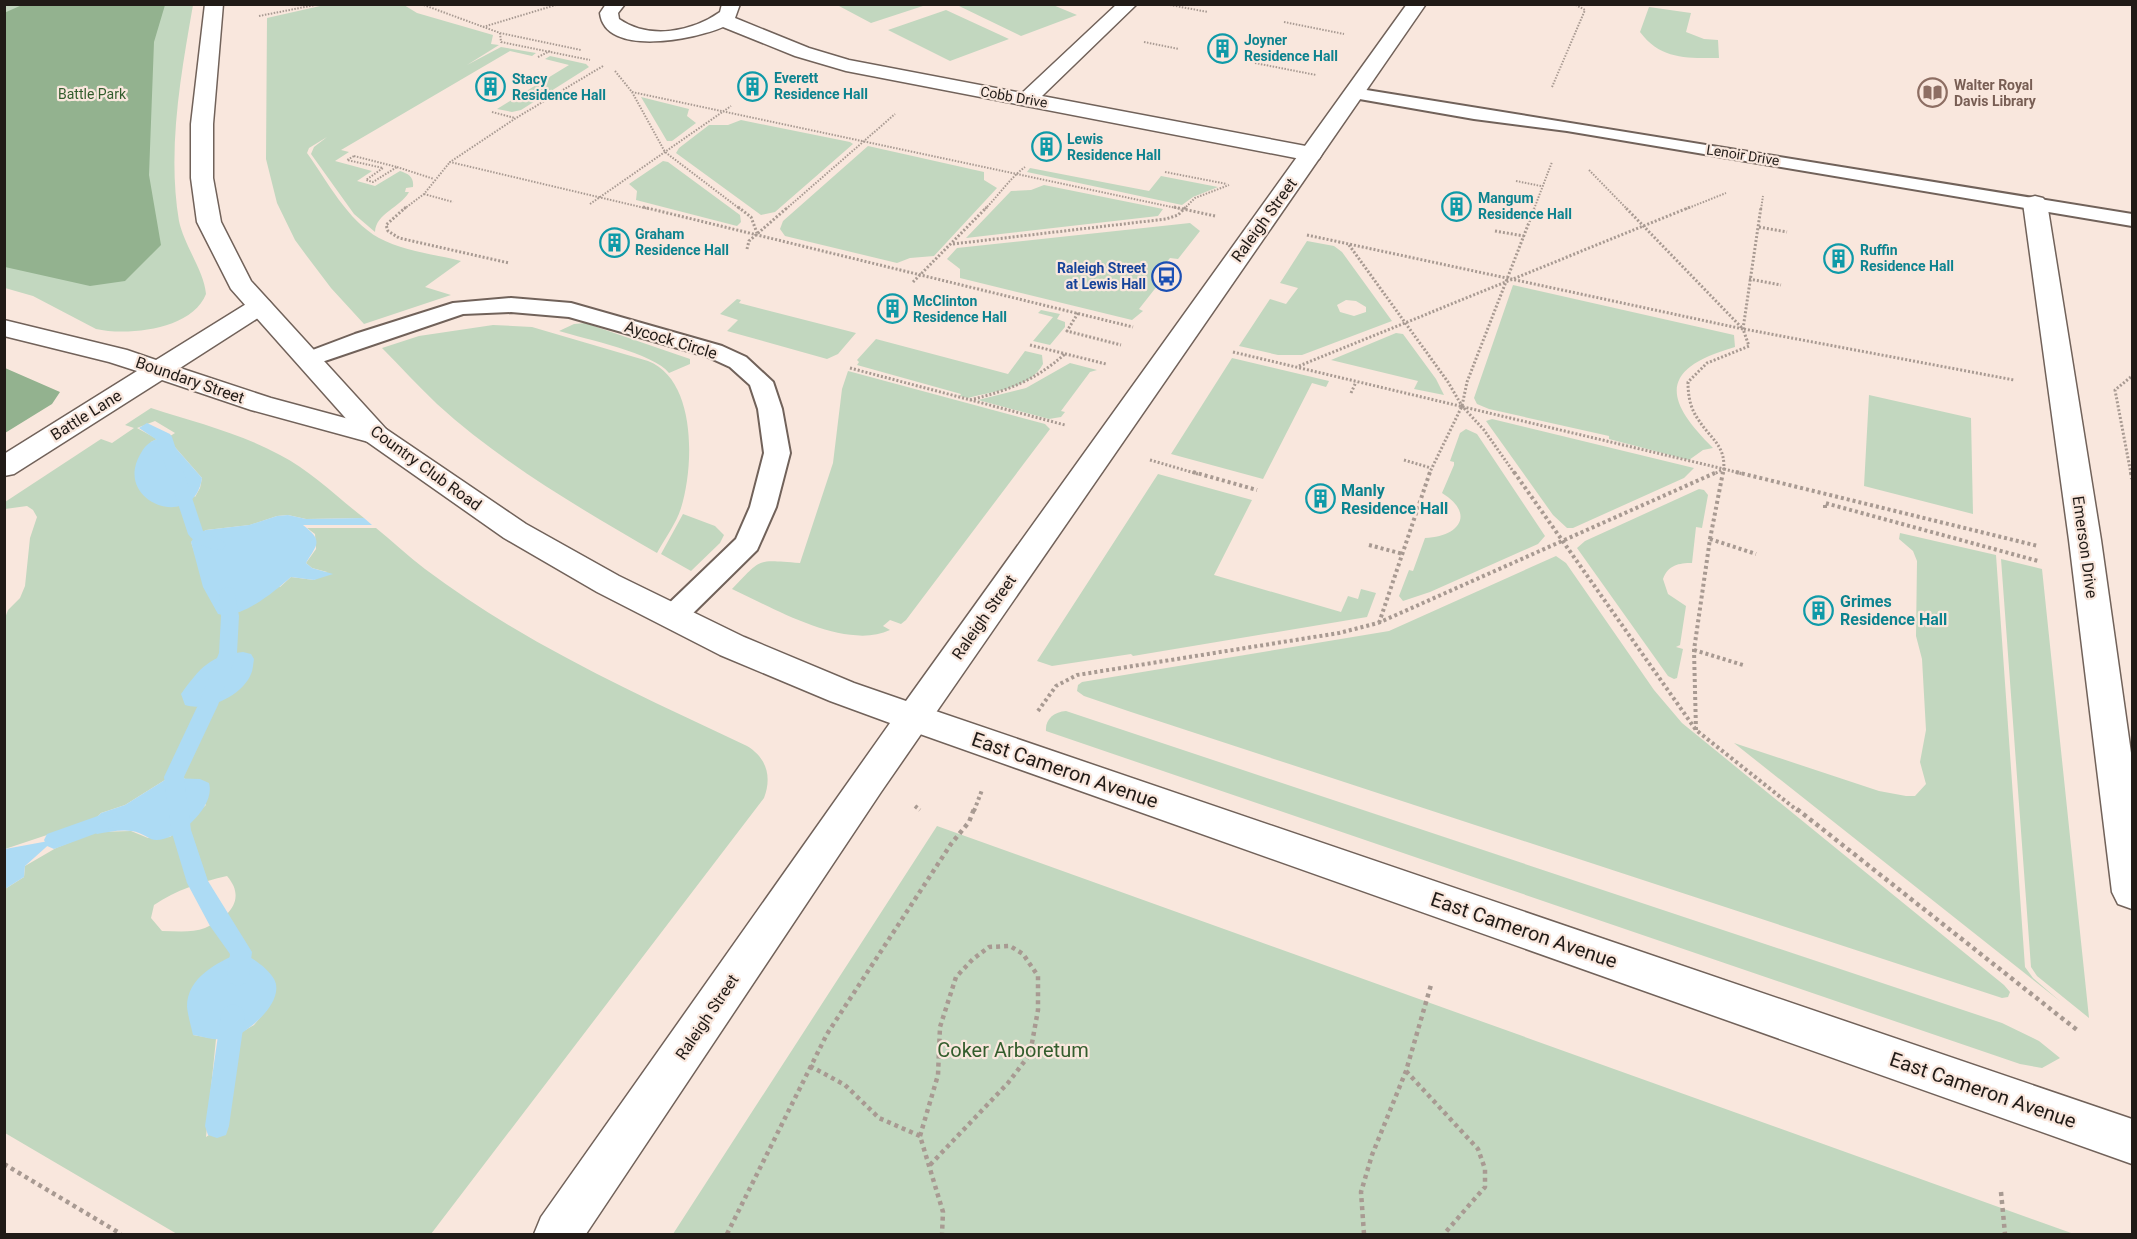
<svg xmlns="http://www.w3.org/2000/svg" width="2137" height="1239" font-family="Roboto,sans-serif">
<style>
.green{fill:#c2d7bf;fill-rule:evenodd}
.forest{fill:#93b28f}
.water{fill:#addbf4}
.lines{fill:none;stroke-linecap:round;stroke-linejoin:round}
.stream{fill:#addbf4;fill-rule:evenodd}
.service-casing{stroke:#71625a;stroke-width:4}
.minor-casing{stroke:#71625a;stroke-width:3}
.tertiary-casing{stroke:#71625a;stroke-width:3}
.path-far3{stroke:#a89a92;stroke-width:2;stroke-dasharray:1.5 1.5;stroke-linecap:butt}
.path-far2{stroke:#a89a92;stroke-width:3;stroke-dasharray:2 2;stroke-linecap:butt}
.path-far1{stroke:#a89a92;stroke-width:4;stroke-dasharray:3 3;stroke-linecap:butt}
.path{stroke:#a89a92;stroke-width:4.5;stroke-dasharray:4 4;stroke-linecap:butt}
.service{fill:#fff;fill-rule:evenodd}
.minor{fill:#fff;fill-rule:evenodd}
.tertiary{fill:#fff;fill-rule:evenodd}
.labels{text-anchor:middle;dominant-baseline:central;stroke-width:4.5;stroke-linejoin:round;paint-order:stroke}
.far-culture-label{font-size:14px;font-weight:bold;fill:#0d838f;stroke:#f9e7dd;text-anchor:start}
.far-education-label{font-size:14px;font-weight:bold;fill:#785e54;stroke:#f9e7dd;text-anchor:start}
.far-park-label{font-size:14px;fill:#335d2d;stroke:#f9e7dd}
.far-street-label{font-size:14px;fill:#211b17;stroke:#f9e7dd}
.far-transit-label{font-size:14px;font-weight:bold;fill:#164399;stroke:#f9e7dd;text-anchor:end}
.street-label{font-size:16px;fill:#211b17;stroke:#f9e7dd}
.culture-label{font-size:16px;font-weight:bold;fill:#0d838f;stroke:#f9e7dd;text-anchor:start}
.near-street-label{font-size:20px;fill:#211b17;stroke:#f9e7dd}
.near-park-label{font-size:20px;fill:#335d2d;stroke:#f9e7dd}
</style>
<rect width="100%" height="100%" fill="#f9e7dd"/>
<path class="green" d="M 329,4 L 404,5 L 417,13 L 493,35 L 491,44 L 499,45 L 467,65 L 501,47 L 536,53 L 532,56 L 510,51 L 341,150 L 349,152 L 335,161 L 372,171 L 357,181 L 375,186 L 400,171 C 409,174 414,177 413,187 L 406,188 L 405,192 L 409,192 C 400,208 376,213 375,232 L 354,214 L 311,154 L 314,147 L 327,137 L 309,148 L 307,153 C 328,182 347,220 379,238 C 403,251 434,254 461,261 L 425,287 L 451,295 L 364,324 L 331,288 L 306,255 L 295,240 L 277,203 L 266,159 L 267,18 Z
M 842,4 L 926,4 L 926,5 L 871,23 L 839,6 Z
M 965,4 L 1053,5 L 1077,15 L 1021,36 L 959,6 Z
M 4,5 L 193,5 C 181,74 167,150 179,221 C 184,245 204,271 206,294 C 192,330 127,336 96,329 L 33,296 L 5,288 Z
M 1649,7 L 1691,13 L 1686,32 L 1704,39 L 1718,40 L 1719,58 C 1687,58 1661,60 1640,32 Z
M 946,10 L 1009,39 L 950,61 L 888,30 Z
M 550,56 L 586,64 L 589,67 L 521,110 L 512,112 L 497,109 L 569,65 L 545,59 Z
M 641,97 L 689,109 L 687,116 L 696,123 L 672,141 L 667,141 Z
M 741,120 L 850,142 L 853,144 L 775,212 L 761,215 L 676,153 L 679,148 L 709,125 L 728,125 Z
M 868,146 L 984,172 L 984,180 L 997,188 L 934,256 L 910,258 L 897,263 L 785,236 L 780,229 L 783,221 Z
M 663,161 L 668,162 L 740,215 L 741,222 L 737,226 L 636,200 L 637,191 L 629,184 Z
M 1030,168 L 1149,191 L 1161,176 L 1218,187 L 1193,197 L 1182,205 L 1027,172 Z
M 1044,185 L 1163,209 L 1158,216 L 966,238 L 1011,191 L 1031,190 Z
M 1190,223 L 1200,231 L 1178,259 L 1170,258 L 1158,273 L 1165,276 L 1139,309 L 1143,311 L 1132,320 L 960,278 L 960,269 L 947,259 L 957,248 Z
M 1307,241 L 1334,246 L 1342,252 L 1392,321 L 1302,355 L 1278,355 L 1239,346 L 1270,299 L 1286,304 L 1298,288 L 1280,283 ZM 1346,300 L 1356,301 L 1366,307 L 1366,312 L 1354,316 L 1340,312 L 1337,305 Z
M 1513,285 L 1734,335 L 1735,347 C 1662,368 1661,397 1713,448 L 1703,450 L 1689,460 L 1609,439 L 1609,436 L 1489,409 L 1477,404 L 1474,398 Z
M 737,299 L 741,300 L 739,303 L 856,333 L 838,354 L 827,359 L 727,331 L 738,320 L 720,314 Z
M 1041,310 L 1060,314 L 1057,319 L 1065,322 L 1065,327 L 1050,345 L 1033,341 L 1053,317 L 1038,313 Z
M 585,323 L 690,359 L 690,364 L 669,373 C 654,353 585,339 559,331 L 574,324 Z
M 493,325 L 532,327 L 648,361 C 697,380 694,467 681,508 C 676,524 665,538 657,553 C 581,509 503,464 437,404 C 418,386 401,367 382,348 L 419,336 Z
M 1396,333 L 1403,334 L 1436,379 L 1444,395 L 1414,389 L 1418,381 L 1331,360 Z
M 876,339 L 1008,374 L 1025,351 L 1042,355 L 1043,364 C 1030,389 993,391 968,398 L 960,396 L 961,394 L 857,365 L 859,362 L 857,360 Z
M 1232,358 L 1329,381 L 1326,387 L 1312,383 L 1263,479 L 1171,454 Z
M 1070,363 L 1097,370 L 1090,372 L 1061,411 L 1065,412 L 1061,417 L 1049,419 L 978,400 L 1026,388 Z
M 848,371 L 1045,424 L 1050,429 L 906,620 L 901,624 L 890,620 L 883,626 L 890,630 C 846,651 773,608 732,589 C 763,557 756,560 800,563 L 833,463 L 842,389 Z
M 1869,395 L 1971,418 L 1973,514 L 1864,486 Z
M 151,408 C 194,422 240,433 280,455 C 311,471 337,497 364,518 L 306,519 L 288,515 L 277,516 L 250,525 L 206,530 L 191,542 L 195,554 L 280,587 L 291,577 L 314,580 L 327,572 L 312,568 L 306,563 L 316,549 L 315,534 L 307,528 L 376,528 C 392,541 408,556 425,569 C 523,643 637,694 747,746 C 767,758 772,777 764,798 L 431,1234 L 177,1234 L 5,1133 L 5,889 L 24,877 L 25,866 L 56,848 L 96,832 L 131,831 L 148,838 L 170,837 L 206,805 L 184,778 L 168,778 L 125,805 L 101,813 L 95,819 L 5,849 L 5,618 L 8,610 L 20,598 L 25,586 L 30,538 L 37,517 L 33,510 L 27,506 L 5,509 L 5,502 L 101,439 L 112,443 L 134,428 L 125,425 ZM 155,421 L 175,433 L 167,438 L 202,478 L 200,488 L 195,497 L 151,442 L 157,439 L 137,428 ZM 227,876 C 247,899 229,918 205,928 C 192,933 176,931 162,931 L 151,918 L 154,905 C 176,890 201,882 227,876 ZM 269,1007 L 254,1025 L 240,1033 L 224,1113 L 225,1124 L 206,1137 L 216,1039 L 193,1035 Z
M 1492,419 L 1694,468 L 1684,478 L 1573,528 L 1567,528 L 1553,515 L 1486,421 Z
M 1466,429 L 1477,434 L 1545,536 L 1538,544 L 1430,592 L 1403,601 L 1399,596 L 1409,570 L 1413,571 L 1425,538 C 1459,537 1476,514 1442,493 L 1454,465 L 1454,462 L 1450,461 L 1460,433 Z
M 1158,474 L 1252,500 L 1214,575 L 1341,612 L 1348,596 L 1358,599 L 1361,589 L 1376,593 L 1367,617 L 1133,656 L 1131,654 L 1052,666 L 1037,661 Z
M 1699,489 L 1704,490 L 1708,495 L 1702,528 L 1696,527 L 1692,563 C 1679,563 1668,565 1663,579 L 1668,594 L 1686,606 L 1680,645 L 1676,647 L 1683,649 L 1677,678 L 1674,679 L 1668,676 L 1577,548 L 1585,541 Z
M 683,514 L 715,526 L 724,535 L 720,543 L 691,571 L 661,554 Z
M 1900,533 L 1996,555 L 2025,967 L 2033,978 L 2061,1002 L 1734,743 L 1879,791 L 1906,796 L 1915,796 L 1926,784 L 1920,762 L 1926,730 L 1922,659 L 1916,636 L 1917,561 L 1913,551 L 1899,539 Z
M 1556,556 L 1566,563 L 1654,690 L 1682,723 L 2004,985 L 2010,992 L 2008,997 L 2002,998 L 1131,712 L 1084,696 L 1077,691 L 1078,685 L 1082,682 L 1389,631 Z
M 2001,559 L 2042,569 L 2089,1018 L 2037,976 L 2031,967 Z
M 1066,711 L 2002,1023 L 2039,1041 L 2060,1058 L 2042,1068 L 2020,1064 L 1046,731 C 1045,719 1054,712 1066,711 Z
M 937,826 L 2074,1234 L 673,1234 Z"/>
<path class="forest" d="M 93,5 L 165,5 L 154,42 L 149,175 L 161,245 L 125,281 L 90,286 L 5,267 L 4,13 L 22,5 Z
M 5,368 L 60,392 L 52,404 L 5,433 Z"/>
<path class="water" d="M 167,438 L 202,478 C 194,533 111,502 141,453 C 146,443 156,437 167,438 Z
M 288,515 L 306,519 L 364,518 L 372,525 L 303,525 C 323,541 318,543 306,563 L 312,568 L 333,574 L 314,580 L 291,577 C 275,591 240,621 218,614 L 203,587 L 191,542 L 196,534 L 206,530 L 249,525 L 277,516 Z
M 243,652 L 251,654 L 254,659 C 253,664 253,670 251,674 C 242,696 207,712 185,705 L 181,694 C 200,668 210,655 243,652 Z
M 168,778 L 200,779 L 209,783 C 216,806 179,840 156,840 C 150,840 145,835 139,833 C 126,828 110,832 97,834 L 87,827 L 101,813 L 125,805 Z
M 54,840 L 25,866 L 24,877 L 5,889 L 5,849 Z
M 241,952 C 252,958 267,967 274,979 C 286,1001 249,1032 231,1038 C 219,1042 204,1037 193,1035 C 191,1026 188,1016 187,1007 C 187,977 217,963 241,952 Z"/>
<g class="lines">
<path class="stream" d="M 147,423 L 170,434 L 172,437 L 203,531 L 223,541 L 226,545 L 223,549 C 212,552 194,543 188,534 L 157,440 L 139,428 Z
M 228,587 L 234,589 L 239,616 L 237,653 L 218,705 L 184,777 L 191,830 L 208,881 L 252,952 L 249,976 L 246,983 L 238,986 L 230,983 L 227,976 L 230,954 L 210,926 L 187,883 L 171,830 L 164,777 L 198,705 L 219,653 L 221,616 L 219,593 L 222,589 Z
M 109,812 L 116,814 L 119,820 L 116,826 L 54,849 L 47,846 L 44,840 L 47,834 Z
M 233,1004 L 241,1007 L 245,1015 L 229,1126 L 226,1135 L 217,1138 L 208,1135 L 205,1126 L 221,1015 L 225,1007 Z"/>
<defs>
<path id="service" d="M 1354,88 L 2132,214 L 2132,226 L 1567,131 L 1474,119 L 1348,97 L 1345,93 L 1348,89 Z
M 511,298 L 571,303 L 722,346 L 746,357 L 773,382 L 782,409 L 790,453 L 776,507 L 757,550 L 682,624 L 672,627 L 662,624 L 658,617 L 662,610 L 736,539 L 750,507 L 764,453 L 758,409 L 750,385 L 730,367 L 706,356 L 569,317 L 511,312 L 463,314 L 310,366 L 302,364 L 298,359 L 302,354 L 355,334 L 453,303 Z"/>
<path id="minor" d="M 606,4 L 625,4 L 618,13 L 619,19 C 649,40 692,32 720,12 L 722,4 L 740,4 L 735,18 L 809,48 L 849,60 L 1022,93 L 1117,4 L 1137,4 L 1042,96 L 1311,147 L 1319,149 L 1322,154 L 1319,159 L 1311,161 L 846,71 L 795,56 L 723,27 C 696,39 605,58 600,13 Z
M 2035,196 L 2043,198 L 2047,203 L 2101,540 L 2132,760 L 2132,909 L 2118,904 L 2112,892 L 2069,540 L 2023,203 L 2027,198 Z
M 260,298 L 269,301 L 273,306 L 269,311 L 180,368 L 271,398 L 386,429 L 390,435 L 386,441 L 376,444 L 251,410 L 162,380 L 14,474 L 4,476 L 4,454 L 137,371 L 109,362 L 4,336 L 4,320 L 127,350 L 156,360 L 251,301 Z
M 915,704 L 2132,1119 L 2132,1164 L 903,728 L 897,718 L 903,708 Z"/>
<path id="tertiary" d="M 205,4 L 223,4 L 213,124 L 213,178 L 221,222 L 251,281 L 386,429 L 526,524 L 619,576 L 744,637 L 854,683 L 906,701 L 1407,4 L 1426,4 L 881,792 L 586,1234 L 534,1234 L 541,1217 L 890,723 L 830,701 L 720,655 L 597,592 L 504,538 L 366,441 L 231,289 L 197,222 L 191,178 L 191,124 Z"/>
</defs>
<use href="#service" class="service-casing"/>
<use href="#minor" class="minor-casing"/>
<use href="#tertiary" class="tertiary-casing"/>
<path class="path-far3" d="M 421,4 L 500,33 L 581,50
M 1170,5 L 1208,12
M 259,16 L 320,4
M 1284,22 L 1344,34
M 483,27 L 559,4
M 500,33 L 501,42 L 590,60
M 1144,42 L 1179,49
M 538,57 L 550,51
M 1255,63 L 1316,75
M 603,66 L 516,118 L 450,162 L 649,209
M 615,71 L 632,92 L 665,152 L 740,209
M 1552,87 L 1585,10 L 1574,4
M 632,92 L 1181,209
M 492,112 L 515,118
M 354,156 L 397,167 L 373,182 L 366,180 L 383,168 L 347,160 Z
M 397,167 L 434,179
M 1589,170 L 1627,209
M 1165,172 L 1227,184
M 1516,181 L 1541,186
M 424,194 L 453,202
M 590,204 L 731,106
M 404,209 L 424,194 L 450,162
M 786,209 L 895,114
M 985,209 C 1000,194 1009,179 1025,167
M 1184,209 L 1195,198 L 1229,185
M 1534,209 L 1552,162
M 1686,209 L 1726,193
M 1761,209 L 1763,196"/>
<path class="path-far2" d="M 406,207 L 386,225 L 388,231 L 399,238 L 509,263
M 643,207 L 1133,327
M 738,207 L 751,217 L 757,233
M 1174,207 L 1215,216
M 1759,227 L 1787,232
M 1495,231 L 1524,236
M 1307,235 L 1743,329 L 1625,207
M 953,244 L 1166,219 L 1178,215 L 1186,207
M 1349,245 L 1448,382 L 1462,406 L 1484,430 L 1515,474
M 747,249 L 749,241 L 788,207
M 1749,279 L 1781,285
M 913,282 L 987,207
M 1078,313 L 1067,331 L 1121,345
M 1744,329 L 2014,380
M 1030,345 L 1106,364
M 1233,352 L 1724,469 L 1714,474
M 1299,366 L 1690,207
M 850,368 L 1065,425
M 1351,393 L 1356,382
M 970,400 C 1009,390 1034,381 1065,354
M 1150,460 L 1198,474
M 1404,460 L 1431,468
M 1724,469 L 1743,474
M 1429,474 L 1462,406 L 1467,382 L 1535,207
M 1723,474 C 1728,446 1710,439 1698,419 C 1690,408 1688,395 1688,382 L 1707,363 L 1749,346 L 1743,329 L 1761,207
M 2131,474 L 2115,390 L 2132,376"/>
<path class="path-far1" d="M 1193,472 L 1257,490
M 1514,472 L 1696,730 L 1798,811
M 1736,472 L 2038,546
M 2131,472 L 2132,479
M 1825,508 L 1825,503 L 2038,561
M 1710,539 L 1756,554
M 1369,545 L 1403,554
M 1379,623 L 1430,472
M 1694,650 L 1743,665
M 1038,711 L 1056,686 L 1077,675 L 1339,633 L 1378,623 L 1717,472
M 1696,730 L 1694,650 L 1710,539 L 1723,472
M 915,806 L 920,810
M 974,811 L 982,790"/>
<path class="path" d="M 1797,809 L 2077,1030
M 810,1066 L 845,1085 L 879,1118 L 920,1136 L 943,1212 L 942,1234
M 1406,1071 L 1478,1149 L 1485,1169 L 1485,1187 L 1444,1234
M 920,1136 L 938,1075 L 940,1027 L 956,977 L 973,959 L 989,947 L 1010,946 L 1023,954 L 1038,976 L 1038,1010 L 1030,1054 L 1008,1083 L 929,1166
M 4,1164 L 121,1234
M 2001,1192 L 2005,1234
M 727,1234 L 827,1034 L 951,844 L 969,822 L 974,809
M 1364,1234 L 1361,1192 L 1372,1155 L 1406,1071 L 1431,985"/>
<use href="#service" class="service"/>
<use href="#minor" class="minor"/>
<use href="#tertiary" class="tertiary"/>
</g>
<defs>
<symbol id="building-ring" viewBox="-11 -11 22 22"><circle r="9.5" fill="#f9e7dd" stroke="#0f9aa8" stroke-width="1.5"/><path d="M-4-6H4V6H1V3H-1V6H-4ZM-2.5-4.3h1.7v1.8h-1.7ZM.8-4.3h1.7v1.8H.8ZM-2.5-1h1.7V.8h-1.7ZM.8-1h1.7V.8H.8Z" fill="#0f9aa8"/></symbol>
<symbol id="library-ring" viewBox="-11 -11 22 22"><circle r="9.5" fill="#f9e7dd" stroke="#8d6e63" stroke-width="1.5"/><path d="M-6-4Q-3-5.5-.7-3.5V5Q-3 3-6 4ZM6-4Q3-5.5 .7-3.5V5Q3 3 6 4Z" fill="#8d6e63"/></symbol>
<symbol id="bus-ring" viewBox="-11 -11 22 22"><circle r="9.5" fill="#f9e7dd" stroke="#1a4fb4" stroke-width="1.5"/><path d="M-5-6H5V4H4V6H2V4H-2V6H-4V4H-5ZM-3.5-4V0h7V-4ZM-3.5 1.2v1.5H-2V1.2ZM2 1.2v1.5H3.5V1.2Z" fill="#1a4fb4"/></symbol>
</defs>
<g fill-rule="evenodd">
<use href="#building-ring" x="1206" y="32" width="33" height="33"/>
<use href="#building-ring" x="736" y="70" width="33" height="33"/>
<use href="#building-ring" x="474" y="70" width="33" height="33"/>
<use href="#library-ring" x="1916" y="76" width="33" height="33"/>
<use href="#building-ring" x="1030" y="130" width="33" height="33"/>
<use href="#building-ring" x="1440" y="190" width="33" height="33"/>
<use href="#building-ring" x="598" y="226" width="33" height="33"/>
<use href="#building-ring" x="1822" y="242" width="33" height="33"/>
<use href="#bus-ring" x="1150" y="260" width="33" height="33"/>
<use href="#building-ring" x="876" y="292" width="33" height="33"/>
<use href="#building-ring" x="1304" y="482" width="33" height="33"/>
<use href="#building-ring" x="1802" y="594" width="33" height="33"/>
</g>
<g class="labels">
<g class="far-culture-label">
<text x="1244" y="40">Joyner<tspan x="1244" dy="16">Residence Hall</tspan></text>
<text x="774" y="78">Everett<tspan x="774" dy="16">Residence Hall</tspan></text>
<text x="512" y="79">Stacy<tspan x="512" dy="16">Residence Hall</tspan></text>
<text x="1067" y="139">Lewis<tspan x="1067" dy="16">Residence Hall</tspan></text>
<text x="1478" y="198">Mangum<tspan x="1478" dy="16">Residence Hall</tspan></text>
<text x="635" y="234">Graham<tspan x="635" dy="16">Residence Hall</tspan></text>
<text x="1860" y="250">Ruffin<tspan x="1860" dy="16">Residence Hall</tspan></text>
<text x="913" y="301">McClinton<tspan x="913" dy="16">Residence Hall</tspan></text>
</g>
<g class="far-education-label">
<text x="1954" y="85">Walter Royal<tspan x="1954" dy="16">Davis Library</tspan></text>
</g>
<g class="far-park-label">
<text x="92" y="94">Battle Park</text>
</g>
<g class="far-street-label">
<text transform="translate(1014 97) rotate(10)">Cobb Drive</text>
<text transform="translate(1743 155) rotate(9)">Lenoir Drive</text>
</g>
<g class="far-transit-label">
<text x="1146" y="268">Raleigh Street<tspan x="1146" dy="16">at Lewis Hall</tspan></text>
</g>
<g class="street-label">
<text transform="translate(1264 220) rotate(-54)">Raleigh Street</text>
<text transform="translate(671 340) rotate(17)">Aycock Circle</text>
<text transform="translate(190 380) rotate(19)">Boundary Street</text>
<text transform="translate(86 415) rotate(-32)">Battle Lane</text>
<text transform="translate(426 468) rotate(36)">Country Club Road</text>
<text transform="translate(2085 547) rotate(82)">Emerson Drive</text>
<text transform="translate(984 617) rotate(-55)">Raleigh Street</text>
<text transform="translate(707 1017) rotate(-56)">Raleigh Street</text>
</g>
<g class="culture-label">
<text x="1341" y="490">Manly<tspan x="1341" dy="18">Residence Hall</tspan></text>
<text x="1840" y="601">Grimes<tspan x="1840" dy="18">Residence Hall</tspan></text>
</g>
<g class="near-street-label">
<text transform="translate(1065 770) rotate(19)">East Cameron Avenue</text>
<text transform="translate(1524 930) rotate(19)">East Cameron Avenue</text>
<text transform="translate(1983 1090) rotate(19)">East Cameron Avenue</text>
</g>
<g class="near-park-label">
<text x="1013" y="1050">Coker Arboretum</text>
</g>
</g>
<rect width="2137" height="1239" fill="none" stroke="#211b17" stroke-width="12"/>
</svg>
